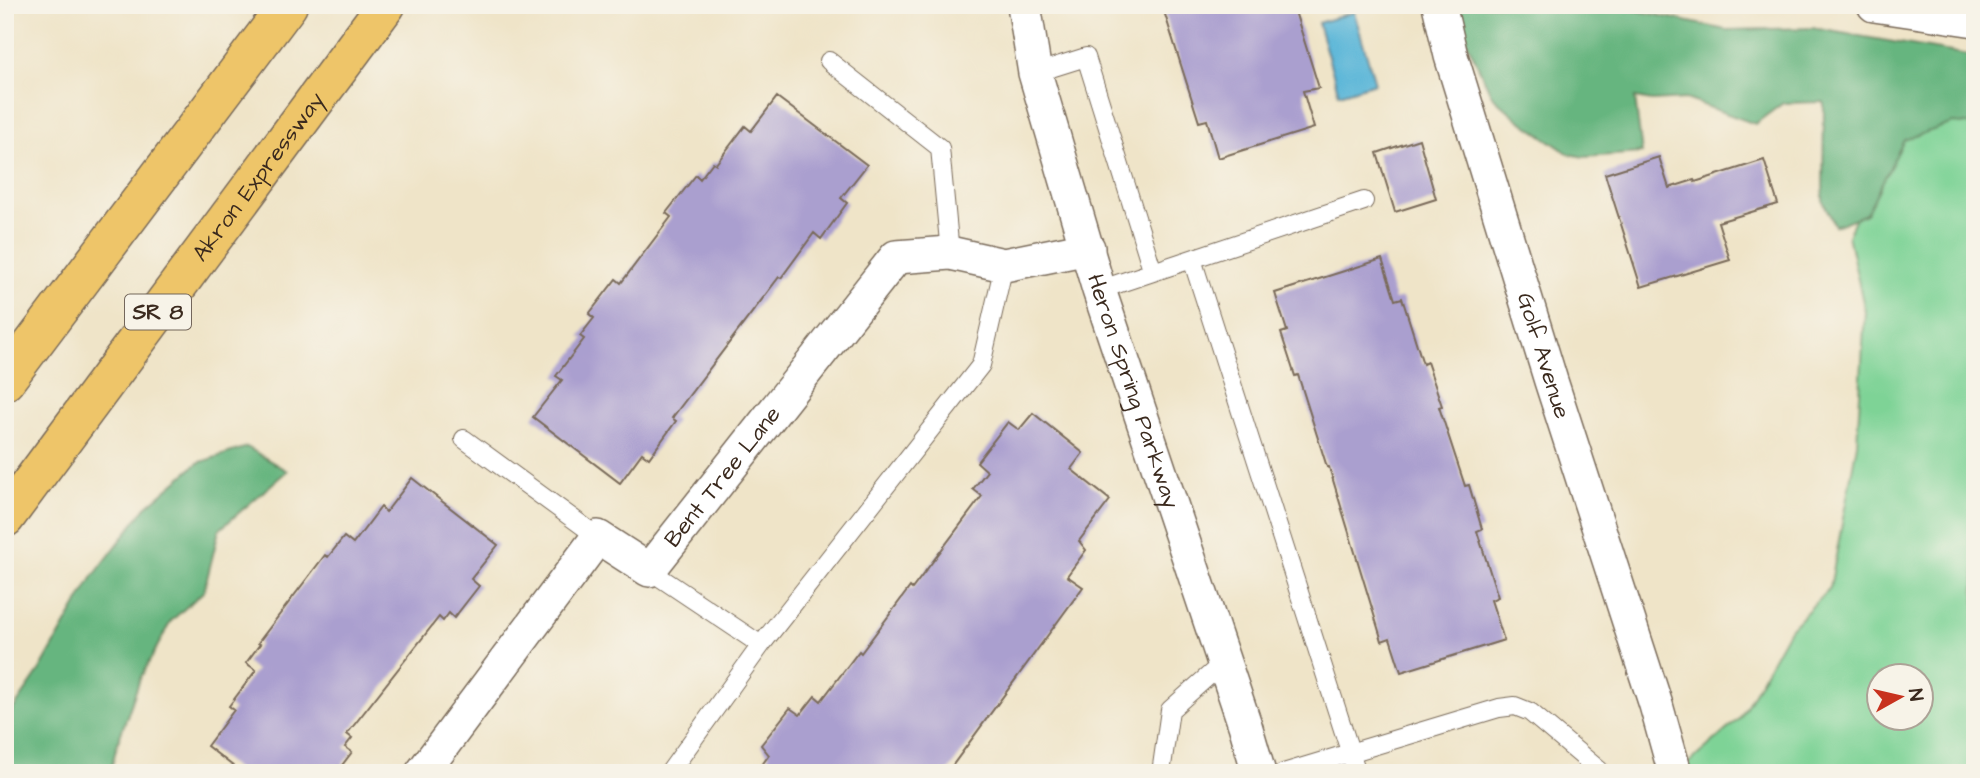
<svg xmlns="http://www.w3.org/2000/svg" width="1980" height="778" font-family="'Architects Daughter',sans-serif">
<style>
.green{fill:#7ed396;stroke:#5c7e5a;stroke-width:2;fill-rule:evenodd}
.forest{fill:#66b57f;stroke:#50704e;stroke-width:2}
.water{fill:#5ab6d8;stroke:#4a707b;stroke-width:2}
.building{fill:#aa9fcf}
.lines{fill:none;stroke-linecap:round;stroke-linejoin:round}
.lane-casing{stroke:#7a6b5a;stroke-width:20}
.street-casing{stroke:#7a6b5a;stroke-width:36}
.highway-casing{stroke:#7a6b5a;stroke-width:41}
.lane{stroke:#fff;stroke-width:18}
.street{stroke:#fff;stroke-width:33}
.highway{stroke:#eec569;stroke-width:38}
.labels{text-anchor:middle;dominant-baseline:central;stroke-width:5;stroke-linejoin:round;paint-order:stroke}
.shield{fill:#f7f3e8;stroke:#73665b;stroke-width:2}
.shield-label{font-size:21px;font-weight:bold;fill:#3b2a1e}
.street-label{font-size:23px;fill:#3b2a1e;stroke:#f7f3e8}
</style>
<rect width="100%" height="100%" fill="#f7f3e8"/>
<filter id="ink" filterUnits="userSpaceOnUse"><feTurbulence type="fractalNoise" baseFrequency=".0143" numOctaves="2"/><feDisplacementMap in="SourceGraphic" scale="14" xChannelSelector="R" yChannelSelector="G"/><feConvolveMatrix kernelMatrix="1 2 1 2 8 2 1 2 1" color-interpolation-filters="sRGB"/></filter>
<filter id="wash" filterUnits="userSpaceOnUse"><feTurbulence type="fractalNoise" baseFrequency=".00686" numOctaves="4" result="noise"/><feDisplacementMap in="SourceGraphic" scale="28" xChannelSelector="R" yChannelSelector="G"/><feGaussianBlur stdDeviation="1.57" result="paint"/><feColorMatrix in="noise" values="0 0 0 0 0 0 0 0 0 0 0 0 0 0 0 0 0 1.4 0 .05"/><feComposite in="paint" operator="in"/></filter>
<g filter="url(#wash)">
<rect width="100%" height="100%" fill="#efe4c8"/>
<path class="green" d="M 1913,91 L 1975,102 L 1975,773 L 1687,773 L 1689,763 L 1740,718 L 1788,631 L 1830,588 L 1857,444 L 1865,311 L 1848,235 ZM 1878,676 L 1920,676 L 1920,718 L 1878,718 Z"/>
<path class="forest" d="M 1459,5 L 1612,5 L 1726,30 L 1813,28 L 1975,56 L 1975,125 L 1953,123 L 1904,140 L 1866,214 L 1835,226 L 1823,201 L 1824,102 L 1783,103 L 1755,124 L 1686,99 L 1652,101 L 1635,98 L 1642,153 L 1584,157 L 1569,154 L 1518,119 L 1492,96 L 1460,27 Z
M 247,447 L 287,471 L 219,530 L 204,591 L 171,621 L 140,679 L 117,745 L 110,773 L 5,773 L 5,721 L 40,670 L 92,578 L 146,507 L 198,463 Z"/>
<path class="water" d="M 1354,12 L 1375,83 L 1339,94 L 1318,23 Z"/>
<g id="blocks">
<path class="building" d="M 1162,5 L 1293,5 L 1319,88 L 1303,91 L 1314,128 L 1218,158 L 1207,120 L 1199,122 Z
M 777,97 L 867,165 L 841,198 L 847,203 L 821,239 L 814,233 L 781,278 L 779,277 L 672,418 L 676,421 L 649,458 L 642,453 L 620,483 L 533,417 L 562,380 L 556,376 L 584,339 L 580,336 L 594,318 L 589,314 L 616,279 L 621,283 L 671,217 L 666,213 L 696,175 L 700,179 L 713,162 L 716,164 L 745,126 L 751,131 Z
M 1419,139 L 1436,199 L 1395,212 L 1377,153 Z
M 1659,157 L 1669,188 L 1694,180 L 1695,182 L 1764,160 L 1778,204 L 1718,222 L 1730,260 L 1641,287 L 1605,174 Z
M 1382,259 L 1395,300 L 1402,298 L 1423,364 L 1427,362 L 1442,406 L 1439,407 L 1465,486 L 1469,485 L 1482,529 L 1477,531 L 1498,597 L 1491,600 L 1504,640 L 1401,672 L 1390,638 L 1382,641 L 1329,467 L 1327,467 L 1298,375 L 1295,376 L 1281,333 L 1287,331 L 1275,293 Z
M 1033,413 L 1083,453 L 1071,469 L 1110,500 L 1079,541 L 1086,550 L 1067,576 L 1083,587 L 947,773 L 756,773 L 769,755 L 761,745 L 790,708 L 800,715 L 815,696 L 821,701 L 859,651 L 861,653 L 910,587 L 912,589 L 982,496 L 973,489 L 987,471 L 977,462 L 1008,422 L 1019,430 Z
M 412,478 L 498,545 L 471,579 L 479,586 L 454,618 L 449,613 L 443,621 L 439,617 L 347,734 L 352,738 L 345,747 L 352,752 L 336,773 L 242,773 L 207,746 L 234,710 L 229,706 L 256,670 L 246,663 L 260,644 L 258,643 L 325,555 L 328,557 L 344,537 L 353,544 L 381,507 L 386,512 Z"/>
</g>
</g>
<g filter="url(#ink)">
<use href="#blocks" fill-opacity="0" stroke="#7a6b5a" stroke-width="2"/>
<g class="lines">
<defs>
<path id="lane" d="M 829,61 L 940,148 L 950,253
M 1035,73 L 1086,57 L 1153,272 L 1099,290
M 1192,259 L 1357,773
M 1153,272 L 1364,201
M 464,439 L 598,537
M 649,570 L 761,645 L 981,365 L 1004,265
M 669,773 L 761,645
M 1161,773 L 1170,710 L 1224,662
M 1283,773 L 1499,708 L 1515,706 L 1530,712 L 1600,771"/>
<g id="street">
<path id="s1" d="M 1024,5 L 1035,73 L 1099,290 L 1245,725 L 1259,773"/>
<path id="s2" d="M 1439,5 L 1451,56 L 1551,381 L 1656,705 L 1675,773"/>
<path d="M 1874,5 L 1975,20"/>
<path id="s3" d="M 422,773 L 598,537 L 649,570 L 896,257 L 950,253 L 1004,265 L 1088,248"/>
</g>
<g id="highway">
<path d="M 5,381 L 288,5"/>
<path id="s4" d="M 5,518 L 386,5"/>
</g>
</defs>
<use href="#lane" class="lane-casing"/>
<use href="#street" class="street-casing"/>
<use href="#highway" class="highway-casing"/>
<use href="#lane" class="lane"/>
<use href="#street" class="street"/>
<use href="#highway" class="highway"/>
</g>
</g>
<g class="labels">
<rect class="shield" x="125" y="294.5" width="66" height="35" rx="5"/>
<g class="shield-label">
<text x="158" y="312">SR 8</text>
</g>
<g class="street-label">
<text stroke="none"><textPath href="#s4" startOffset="425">Akron Expressway</textPath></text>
<text stroke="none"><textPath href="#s2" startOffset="366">Golf Avenue</textPath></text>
<text stroke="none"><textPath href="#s1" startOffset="402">Heron Spring Parkway</textPath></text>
<text stroke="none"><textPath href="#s3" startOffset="474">Bent Tree Lane</textPath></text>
</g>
</g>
<rect width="1980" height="778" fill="none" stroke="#f7f3e8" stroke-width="28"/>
<g transform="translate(1900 697) rotate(82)"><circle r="33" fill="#f7f3e8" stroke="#aca397" stroke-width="2"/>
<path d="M0-5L12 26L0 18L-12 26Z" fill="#c8321e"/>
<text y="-10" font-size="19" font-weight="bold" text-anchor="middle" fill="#3b2a1e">N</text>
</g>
</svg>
